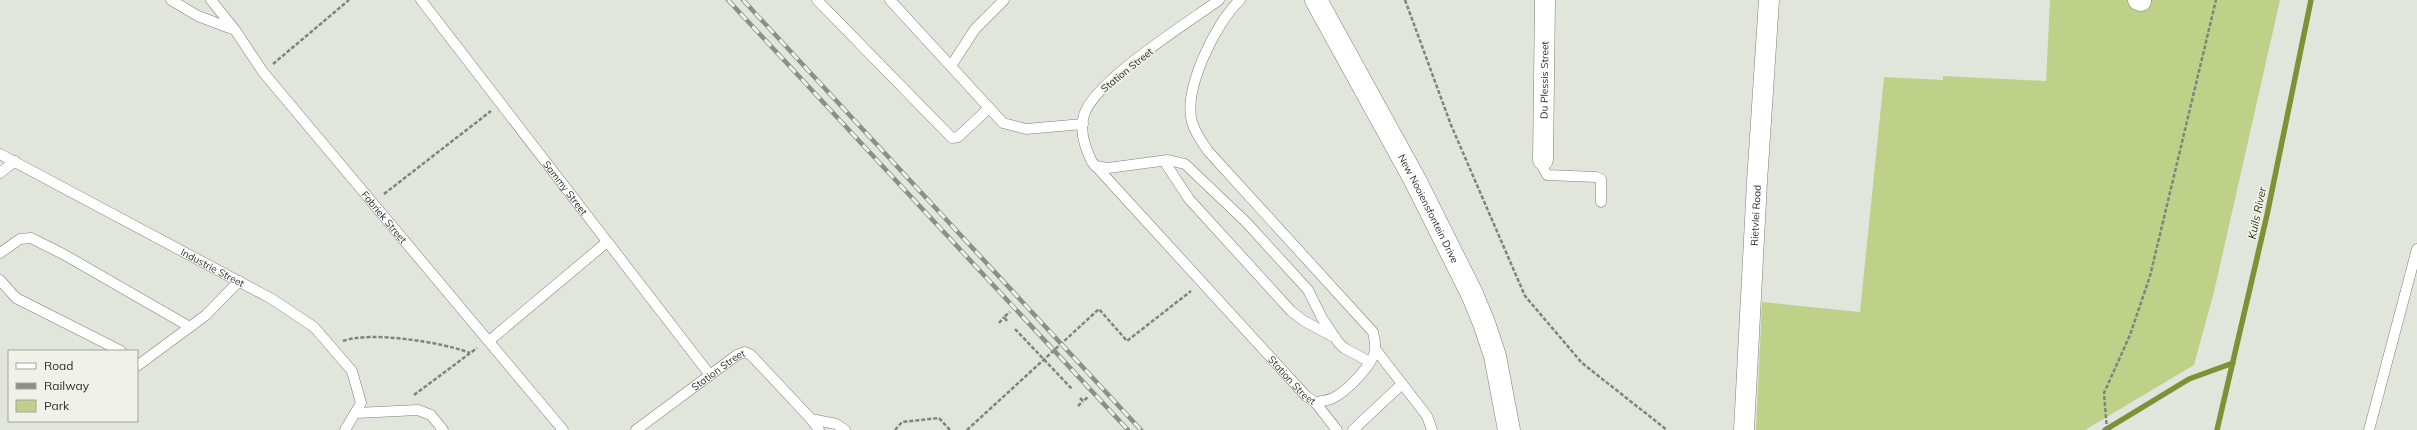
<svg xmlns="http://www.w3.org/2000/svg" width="2417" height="430" font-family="Mulish,sans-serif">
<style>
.green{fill:#bfd189}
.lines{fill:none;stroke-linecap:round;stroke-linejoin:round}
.stream{stroke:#7e9235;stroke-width:5.5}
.lane-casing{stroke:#7e8079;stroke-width:11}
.street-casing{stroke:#7e8079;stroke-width:21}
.secondary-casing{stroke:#7e8079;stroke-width:23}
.path{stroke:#81837d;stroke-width:2.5;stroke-dasharray:4 2;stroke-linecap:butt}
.lane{stroke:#fff;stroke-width:10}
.street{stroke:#fff;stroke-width:20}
.secondary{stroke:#fff;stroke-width:22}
.rail-casing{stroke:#8c8e88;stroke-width:4.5}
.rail{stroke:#f0f2ea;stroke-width:3;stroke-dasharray:9;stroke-linecap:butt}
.labels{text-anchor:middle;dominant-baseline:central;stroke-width:3.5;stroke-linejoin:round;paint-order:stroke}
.street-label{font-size:10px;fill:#2d2e2b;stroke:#f0f2ea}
.water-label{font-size:11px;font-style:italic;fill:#2d350e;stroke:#f0f2ea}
</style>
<rect width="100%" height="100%" fill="#e2e5dc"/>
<path class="green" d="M 2050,0 L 2280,0 L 2214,292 L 2194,365 L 2085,430 L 1756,430 L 1762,302 L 1860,312 L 1884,77 L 1943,80 L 1943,76 L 2046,81 Z"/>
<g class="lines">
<path class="stream" d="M 2105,430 L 2189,379 L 2233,363
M 2217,430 L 2267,215 L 2311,0"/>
<defs>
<g id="lane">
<path d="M 171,0 L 198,16 L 235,30"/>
<path id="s1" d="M 211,0 L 235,30 L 263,72 L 563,430"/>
<path id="s2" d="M 421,0 L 710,375"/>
<path d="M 817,0 L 952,138 L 958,137 L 989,108"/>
<path d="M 890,0 L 1003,123 L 1026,129 L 1083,124"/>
<path id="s3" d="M 1219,0 C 1189,22 1094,81 1084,115 C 1079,131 1085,148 1092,162 L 1306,396 L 1315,402 C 1321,401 1327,401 1333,398 C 1346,392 1373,365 1375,350 C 1376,344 1374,338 1373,332 L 1208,151 C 1202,142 1195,133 1192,122 C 1183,89 1216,22 1240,0"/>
<path d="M 951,66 L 975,29 L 1004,0"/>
<path id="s4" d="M 0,154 L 272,299 L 314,327 L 352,371 L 361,403 L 345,430"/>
<path d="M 1543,160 L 1543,167 L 1547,175 L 1596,177 L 1601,179 L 1601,202"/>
<path d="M 1164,161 L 1189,199 L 1291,311 L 1304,321 L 1332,336"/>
<path d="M 1095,166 L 1108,168 L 1168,160 L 1185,164 L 1246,222 L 1308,290 L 1322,318 L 1338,342 L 1344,348 L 1370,362"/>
<path d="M 0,173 L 15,161"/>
<path d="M 0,253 L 20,239 L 31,238 L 63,254 L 190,327"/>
<path d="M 0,280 L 16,298 L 121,351"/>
<path d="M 489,341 L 607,242"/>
<path d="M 1376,350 L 1427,416 L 1432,430"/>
<path d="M 137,366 L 206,315 L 239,281"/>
<path d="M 1315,402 L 1337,430"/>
<path d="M 356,413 L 418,410 L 431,415 L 443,430"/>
<path d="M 811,419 L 836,424 L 845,430"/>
<path id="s5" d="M 636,430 L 737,355 L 745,352 L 751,355 L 811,419 L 819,430"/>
<path d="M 1353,430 L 1402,384"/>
<path d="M 2369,430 L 2417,249"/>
</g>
<g id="street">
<path d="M 2138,0 L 2141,1"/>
<path id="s6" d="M 1543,160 L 1545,0"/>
<path id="s7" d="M 1744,430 L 1757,182 L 1769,0"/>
</g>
<g id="secondary">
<path id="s8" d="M 1316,0 L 1415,180 L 1472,294 L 1484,323 L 1495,356 L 1509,430"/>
</g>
</defs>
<use href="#lane" class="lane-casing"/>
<use href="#street" class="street-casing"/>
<use href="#secondary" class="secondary-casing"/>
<path class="path" d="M 1405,0 L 1451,125 L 1525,296 L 1582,363 L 1667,430
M 273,64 L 349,0
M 384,194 L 491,111
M 1007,321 L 1004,317 L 1010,312
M 999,323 L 1004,317
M 1015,329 L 1072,389
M 343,341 C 371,331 442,342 470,353
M 414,395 L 477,348
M 1080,398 L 1083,401 L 1088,397
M 1078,406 L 1083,401
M 895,430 L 902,422 L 939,418 L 950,430
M 967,430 L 1099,309 L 1127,341 L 1191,291
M 2107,430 L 2104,393 L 2130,335 L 2150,276 L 2216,0"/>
<use href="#lane" class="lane"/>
<use href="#street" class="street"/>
<use href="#secondary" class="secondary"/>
<defs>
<path id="rail" d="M 728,0 L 1128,430
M 743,0 L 1141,430"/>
</defs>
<use href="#rail" class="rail-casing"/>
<use href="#rail" class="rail"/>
</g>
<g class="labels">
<g class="street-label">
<text transform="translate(1127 70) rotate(-39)">Station Street</text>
<text stroke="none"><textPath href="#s6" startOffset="80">Du Plessis Street</textPath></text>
<text stroke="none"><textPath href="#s2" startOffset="237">Sammy Street</textPath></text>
<text stroke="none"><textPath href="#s8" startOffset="237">New Nooiensfontein Drive</textPath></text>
<text stroke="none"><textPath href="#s7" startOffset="215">Rietvlei Road</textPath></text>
<text stroke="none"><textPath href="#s1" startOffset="278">Fabriek Street</textPath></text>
<text stroke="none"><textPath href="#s4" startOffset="241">Industrie Street</textPath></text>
<text stroke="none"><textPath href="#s5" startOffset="102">Station Street</textPath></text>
<text stroke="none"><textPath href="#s3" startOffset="524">Station Street</textPath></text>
</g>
<g class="water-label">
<text transform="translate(2257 213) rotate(-78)">Kuils River</text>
</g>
</g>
<rect x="8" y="350" width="130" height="72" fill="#f0f2ea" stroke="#a2a49e"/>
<rect x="16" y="363" width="20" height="6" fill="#ffffff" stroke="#a2a49e"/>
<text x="44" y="370" font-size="12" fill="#2d2e2b">Road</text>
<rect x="16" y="383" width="20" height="6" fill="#8c8e88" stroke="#a2a49e"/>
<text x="44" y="390" font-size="12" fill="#2d2e2b">Railway</text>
<rect x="16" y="400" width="20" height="12" fill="#bfd189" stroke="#a2a49e"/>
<text x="44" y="410" font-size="12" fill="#2d2e2b">Park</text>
</svg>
